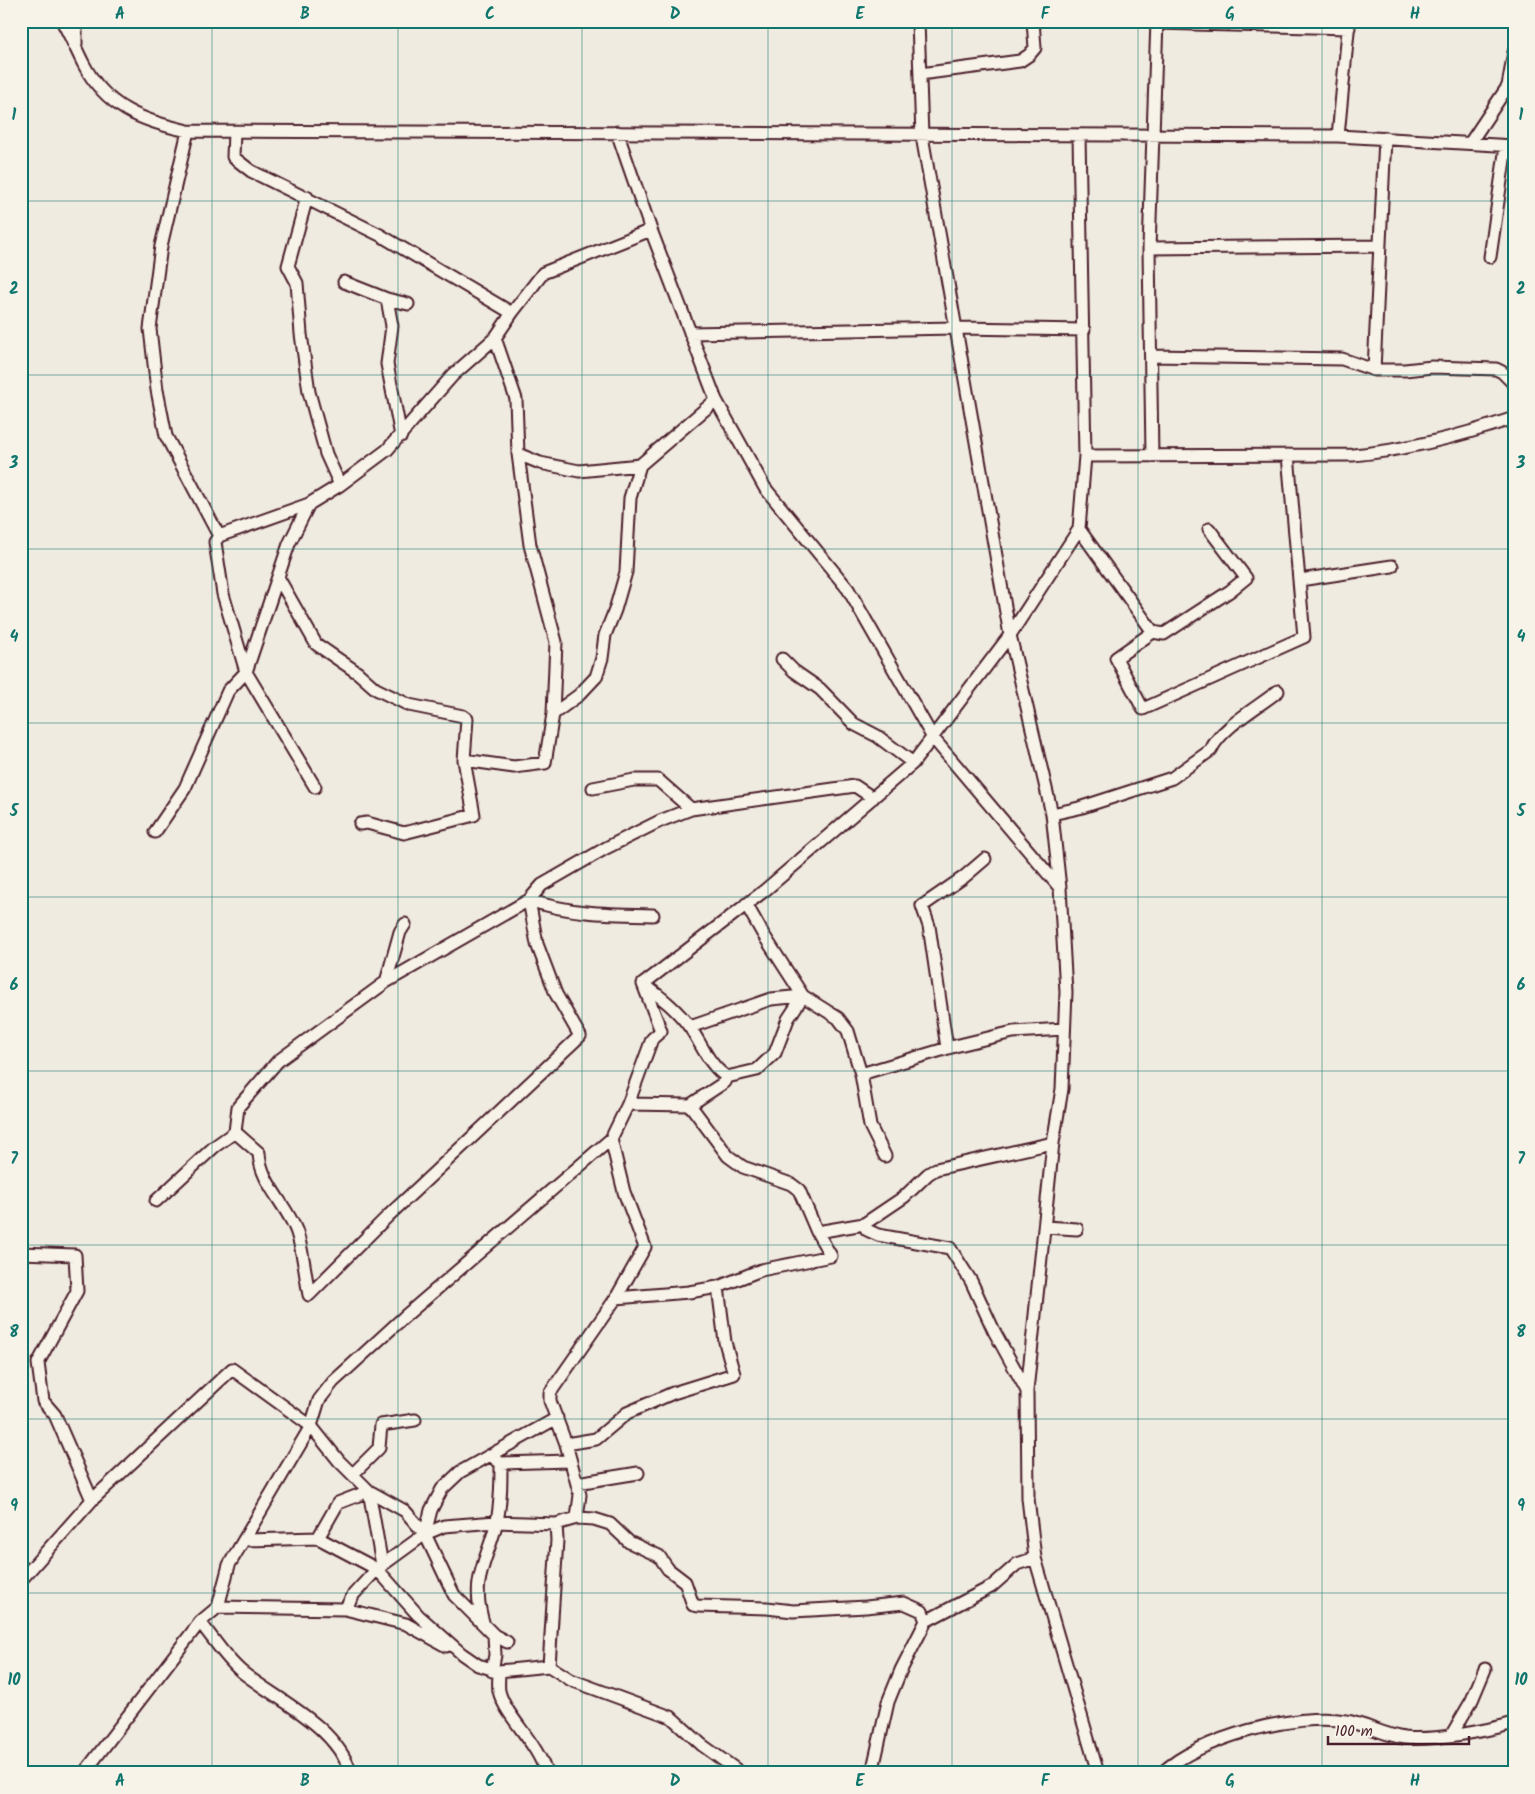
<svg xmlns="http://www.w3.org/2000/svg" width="1535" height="1794" font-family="Kalam,sans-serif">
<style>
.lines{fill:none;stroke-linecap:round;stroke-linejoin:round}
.minor-casing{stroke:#4a1f2b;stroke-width:15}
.minor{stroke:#f7f3e8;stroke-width:11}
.grid{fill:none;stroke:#0f766e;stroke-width:1;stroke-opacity:0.55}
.neatline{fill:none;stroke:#0f766e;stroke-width:2}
.grid-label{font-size:16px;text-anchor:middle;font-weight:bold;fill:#0f766e}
</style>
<rect width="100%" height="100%" fill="#f0ebe0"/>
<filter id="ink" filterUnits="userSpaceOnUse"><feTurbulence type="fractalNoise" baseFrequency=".02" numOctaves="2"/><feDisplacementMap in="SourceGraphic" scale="10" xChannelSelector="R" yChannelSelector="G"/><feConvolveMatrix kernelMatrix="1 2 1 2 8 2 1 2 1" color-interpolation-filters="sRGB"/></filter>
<g filter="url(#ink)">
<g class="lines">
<defs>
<path id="minor" d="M 62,21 C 70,35 76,49 83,63 C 106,108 142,121 188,131 L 1338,136 L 1514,146
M 918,21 L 922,136 L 1010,635 L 1052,814 L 1060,888 L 1066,992 L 1062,1089 L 1053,1143 L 1027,1391 L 1028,1498 L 1035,1558 L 1098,1773
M 1157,23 L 1349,28
M 76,44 L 76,21
M 920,74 L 1020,61 L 1029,55 L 1035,48 L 1033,21
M 188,131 L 161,246 L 150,329 L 157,390 L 166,436 L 219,536
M 234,132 L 233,157 L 251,171 L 380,235 L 512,313
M 617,132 L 651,230 L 716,400 L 765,488 L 848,589 L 933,738 L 1060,888
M 1338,136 L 1349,21
M 1470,143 L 1508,86 L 1514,52
M 307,197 L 288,266 L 297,283 L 301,334 L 309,392 L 326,454 L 340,485
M 1149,248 L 1378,246
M 1490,257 L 1506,146
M 344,282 L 387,299 L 408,304
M 387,299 L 392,326 L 387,364 L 401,436
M 690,333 L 956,328 L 1084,330
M 1151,356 L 1342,359 L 1374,370 L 1405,370 L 1432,367 L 1496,369 L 1502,372 L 1514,384
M 1374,370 L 1385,138
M 518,454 L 540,463 L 579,471 L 640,465
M 1085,456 L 1353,455 C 1408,450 1461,436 1514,418
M 1152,456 L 1149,248 L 1157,21
M 1079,529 L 1153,632 L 1164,634 L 1230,591 L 1246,578 L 1209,529
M 279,579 L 316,644 L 358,673 L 376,689 L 409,705 L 463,716 L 467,719 L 464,760 L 474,815 L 404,833 L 367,823 L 360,824
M 1300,580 L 1392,566
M 1153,632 L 1116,658 L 1143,709 L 1304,637 L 1288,455
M 782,659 L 794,671 L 820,689 L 854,724 L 877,736 L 913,763
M 553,714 L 579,695 L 596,677 L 602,658 L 605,635 L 615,610 L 626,572 L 630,498 L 640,465 L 716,400
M 464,760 L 514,767 L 545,763 L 553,714 L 556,642 L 530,545 L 518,454 L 516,399 L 495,338
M 315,787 L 246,672 L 223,594 L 215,542 L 219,536 L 309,504 L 340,485 L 387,450 L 453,375 L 495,338 L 512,313 L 543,273 L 651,230
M 593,788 L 634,780 L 658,780 L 691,809
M 1052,814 L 1079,808 L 1172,778 L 1211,750 C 1220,728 1260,706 1278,691
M 155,832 L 185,788 L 228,691 L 246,672 L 289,544 L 309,504
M 529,900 C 570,914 610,914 653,915
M 746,904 L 763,934 L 803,996 L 838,1018 L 848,1031 L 861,1074 L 870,1126 L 885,1156
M 386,982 L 400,932 L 405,924
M 643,984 L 764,891 L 913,763 L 1010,635 L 1079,529 L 1085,456 L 1079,135
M 643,984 C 661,997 678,1010 691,1029 C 702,1045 710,1067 727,1077
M 690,1027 L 771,999 L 803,996
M 947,1048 L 929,926 L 922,906 L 964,877 L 985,859
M 861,1074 L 955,1046 L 1013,1032 L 1064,1029
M 628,1104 L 690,1105 L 725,1082 L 727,1077 L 757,1070 L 775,1053 L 788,1019 L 803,996
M 235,1132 L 238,1107 L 278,1061 L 386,982 L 529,900 L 542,885 L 606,848 L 660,821 L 691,809 L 855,786 L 873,798
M 156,1201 L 214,1147 L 235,1132 L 259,1153 C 260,1182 286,1204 296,1230 C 303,1249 305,1274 309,1295
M 864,1224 L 867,1230 L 878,1235 L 950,1248 L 971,1281 L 994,1331 L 1027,1391
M 1045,1227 L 1077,1229
M 817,1232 L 864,1224 L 904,1197 L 928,1174 L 936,1169 L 1053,1143
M 21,1253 L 75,1255 L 77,1291 L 38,1363 L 43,1401 L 55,1415 L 92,1500
M 309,1295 L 388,1216 L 580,1036 L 556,994 L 537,944 L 529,900
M 616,1298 L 689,1292 L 718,1287 L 761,1270 L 831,1256 L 817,1232 L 799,1190 L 791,1184 L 743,1167 L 728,1156 L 690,1105
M 566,1444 L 596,1439 L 627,1413 L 673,1393 L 734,1374 L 725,1342 L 718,1287
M 495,1459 L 501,1463 L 569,1461
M 354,1473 L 379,1448 L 381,1425 L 415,1420
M 577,1483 L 638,1473
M 369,1491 L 382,1565
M 577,1518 L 580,1495 L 566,1444 L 550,1401 L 550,1393 L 616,1298 L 645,1247 L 624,1192 L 611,1139
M 425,1534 L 431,1510 L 442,1489 L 460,1472 L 557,1418
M 318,1538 L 338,1503 L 369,1491
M 244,1540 L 318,1538 L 377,1569 L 418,1615 L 462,1654 L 478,1665 L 499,1671 L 549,1666 L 571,1680 L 671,1717 L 702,1745 L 741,1773
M 21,1580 L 92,1500 L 232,1369 L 311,1426 L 339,1461 L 369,1491 L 405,1511 L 425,1534 L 454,1595 L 494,1635 L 495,1655 L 492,1671
M 218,1607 L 345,1609 L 406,1624 L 446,1646
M 345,1609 L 354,1594 L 377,1569 L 425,1534 L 444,1526 L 496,1522 L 556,1524 L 577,1518 L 594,1519 L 610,1524 L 629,1542 L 659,1556 L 668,1569 L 685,1582 L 693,1605 L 698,1606 L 767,1608 L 793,1611 L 866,1607 L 904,1603 L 922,1611 L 926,1621
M 200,1622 C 213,1638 226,1659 242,1672 C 279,1701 335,1725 351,1773
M 484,1625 C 469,1579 487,1563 497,1521 C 501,1502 501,1483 501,1463
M 494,1635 L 507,1642
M 549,1666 L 557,1540 L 556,1524
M 499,1671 C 499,1677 498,1685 499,1691 C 505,1716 538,1743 546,1773
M 1452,1734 L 1472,1700 L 1485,1669
M 84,1773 L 200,1622 L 218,1607 L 229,1565 L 311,1426 L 319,1400 L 333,1382 L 404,1317 L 611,1139 L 628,1104 L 652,1039 L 661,1031 L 643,984
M 872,1773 L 888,1702 L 901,1670 L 926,1621 L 991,1587 L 1017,1564 L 1035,1558
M 1162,1773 C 1198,1738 1296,1712 1346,1721 C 1365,1724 1384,1735 1404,1738 C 1433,1741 1486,1731 1514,1723"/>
</defs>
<use href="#minor" class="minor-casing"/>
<use href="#minor" class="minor"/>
</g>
</g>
<path class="grid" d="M 212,21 L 212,1773M 398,21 L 398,1773M 582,21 L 582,1773M 768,21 L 768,1773M 952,21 L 952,1773M 1138,21 L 1138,1773M 1322,21 L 1322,1773M 21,201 L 1514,201M 21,375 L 1514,375M 21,549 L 1514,549M 21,723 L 1514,723M 21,897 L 1514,897M 21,1071 L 1514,1071M 21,1245 L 1514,1245M 21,1419 L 1514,1419M 21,1593 L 1514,1593"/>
<rect width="1535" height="1794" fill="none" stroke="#f7f3e8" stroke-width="55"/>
<path d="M1328 1736v8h141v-8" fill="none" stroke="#4a1f2b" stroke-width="2.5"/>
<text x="1335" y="1736" font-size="15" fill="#4a1f2b" stroke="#f7f3e8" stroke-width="4" paint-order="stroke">100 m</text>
<rect x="28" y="28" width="1480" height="1738" class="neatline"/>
<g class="grid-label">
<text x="120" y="19">A</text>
<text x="305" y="19">B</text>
<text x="490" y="19">C</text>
<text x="675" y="19">D</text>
<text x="860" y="19">E</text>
<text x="1045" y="19">F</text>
<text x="1230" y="19">G</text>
<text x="1415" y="19">H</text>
<text x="14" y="120">1</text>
<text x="1521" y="120">1</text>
<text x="14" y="294">2</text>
<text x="1521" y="294">2</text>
<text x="14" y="468">3</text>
<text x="1521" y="468">3</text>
<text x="14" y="642">4</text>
<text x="1521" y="642">4</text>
<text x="14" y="816">5</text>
<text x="1521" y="816">5</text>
<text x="14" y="990">6</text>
<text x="1521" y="990">6</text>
<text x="14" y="1164">7</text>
<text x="1521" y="1164">7</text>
<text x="14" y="1337">8</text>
<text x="1521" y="1337">8</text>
<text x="14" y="1511">9</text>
<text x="1521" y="1511">9</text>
<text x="14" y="1685">10</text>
<text x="1521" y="1685">10</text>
<text x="120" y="1786">A</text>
<text x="305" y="1786">B</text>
<text x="490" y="1786">C</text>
<text x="675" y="1786">D</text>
<text x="860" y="1786">E</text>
<text x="1045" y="1786">F</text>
<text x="1230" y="1786">G</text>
<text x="1415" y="1786">H</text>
</g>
</svg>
